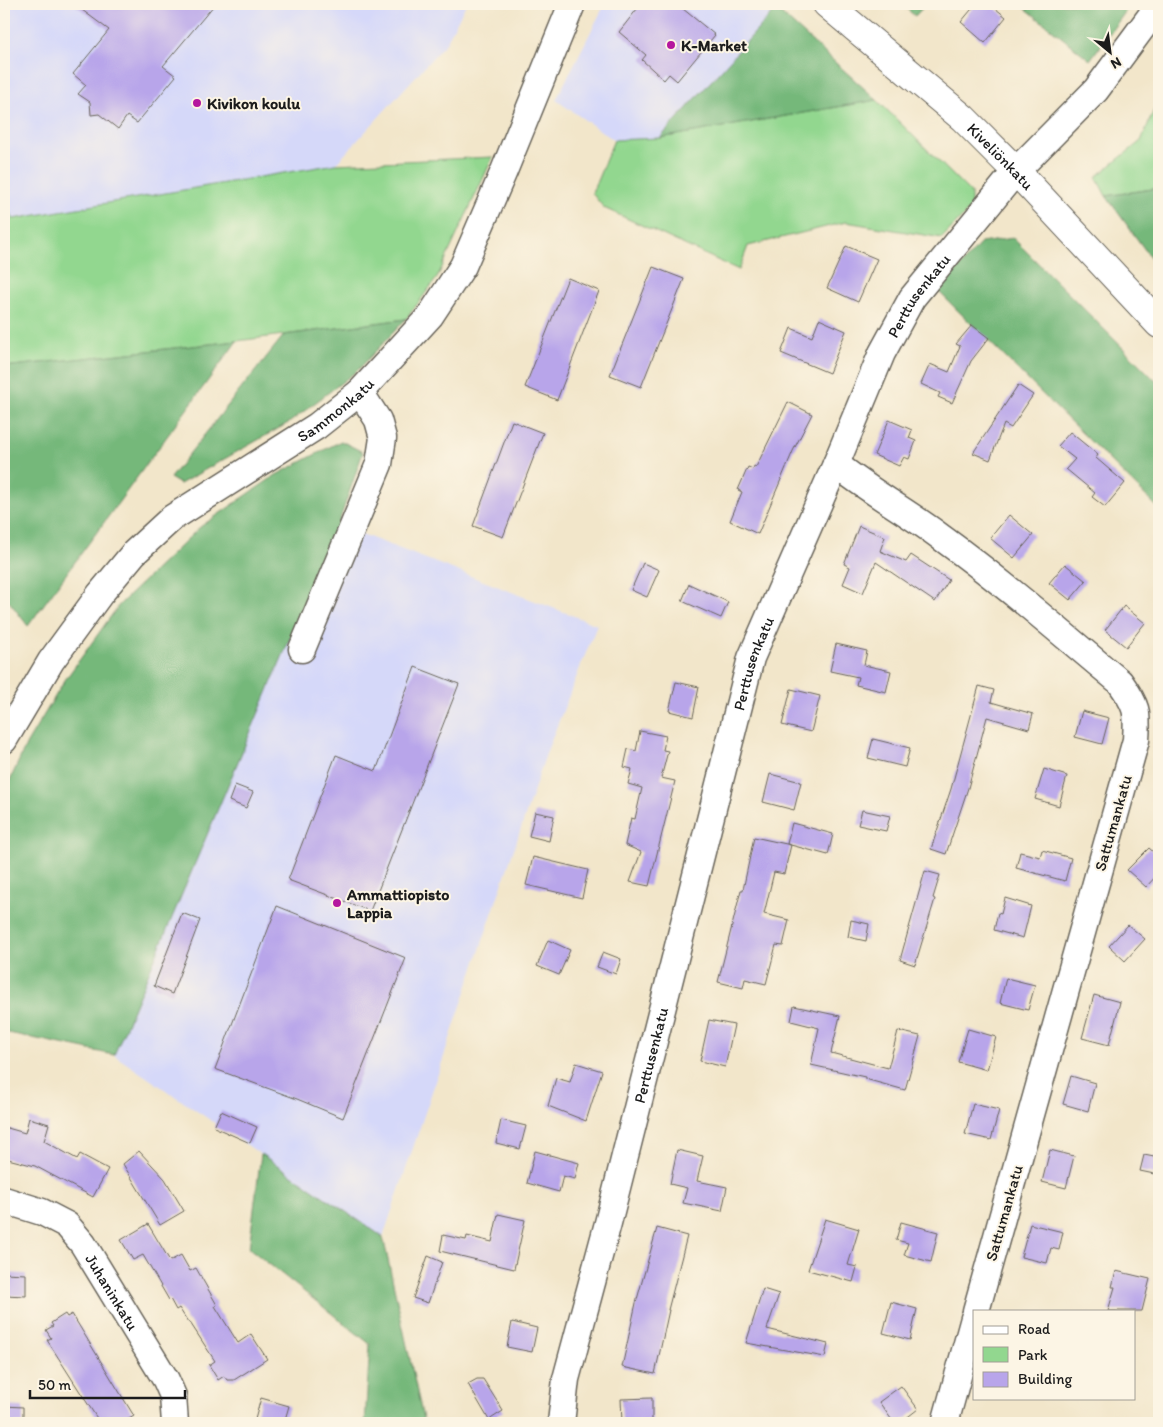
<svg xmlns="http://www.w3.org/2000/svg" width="1163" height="1427" font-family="Itim,sans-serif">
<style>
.built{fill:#d5d8f9}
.green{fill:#92d78f;stroke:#577a56}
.forest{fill:#75b87a;stroke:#486a4b}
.building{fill:#b8a5ea}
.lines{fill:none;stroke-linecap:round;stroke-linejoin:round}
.minor-casing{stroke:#676359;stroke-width:29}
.major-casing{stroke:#676359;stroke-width:30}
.minor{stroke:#fff;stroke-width:26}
.major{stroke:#fff;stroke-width:28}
.poi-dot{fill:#b5179e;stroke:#fcf5e5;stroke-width:2}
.labels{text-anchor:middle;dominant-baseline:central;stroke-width:4;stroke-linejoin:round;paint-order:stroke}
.poi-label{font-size:16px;font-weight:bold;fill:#1c1c1c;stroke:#fcf5e5;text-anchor:start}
.street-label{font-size:16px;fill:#1c1c1c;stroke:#fcf5e5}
</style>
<rect width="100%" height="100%" fill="#fcf5e5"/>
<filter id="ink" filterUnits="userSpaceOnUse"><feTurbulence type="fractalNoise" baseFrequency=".02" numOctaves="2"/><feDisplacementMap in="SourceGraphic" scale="10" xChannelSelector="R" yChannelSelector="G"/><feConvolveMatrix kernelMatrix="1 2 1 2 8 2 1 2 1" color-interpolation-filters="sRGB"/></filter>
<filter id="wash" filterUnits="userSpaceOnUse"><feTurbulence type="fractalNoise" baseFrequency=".0096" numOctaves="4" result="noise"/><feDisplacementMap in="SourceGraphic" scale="20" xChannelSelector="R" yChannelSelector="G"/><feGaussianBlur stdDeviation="1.12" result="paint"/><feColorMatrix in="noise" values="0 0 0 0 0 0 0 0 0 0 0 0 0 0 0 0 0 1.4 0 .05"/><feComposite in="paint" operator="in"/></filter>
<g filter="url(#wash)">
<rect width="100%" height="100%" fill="#f2e6ca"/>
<path class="built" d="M 4,4 L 466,4 L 446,43 L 336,164 L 13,219 L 4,203 Z
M 605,4 L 769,4 L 776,9 L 660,138 L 614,140 L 556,100 Z
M 338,525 L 597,625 L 547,751 L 383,1237 L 114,1055 Z"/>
<path class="green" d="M 1159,98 L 1159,188 L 1106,196 L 1096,177 L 1141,141 Z
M 877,100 L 971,193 L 971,208 L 942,238 L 846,222 L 748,246 L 739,270 L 604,208 L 592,193 L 614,140 L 660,138 Z
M 493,157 L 437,278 L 406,319 L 237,341 L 4,367 L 4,203 L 13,219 L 336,164 Z"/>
<path class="forest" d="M 901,4 L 926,4 L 915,16 Z
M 1020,4 L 1131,4 L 1090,60 Z
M 776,9 L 877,100 L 660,138 Z
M 1159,188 L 1159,262 L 1156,265 L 1106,196 Z
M 1013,238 L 1159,384 L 1159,509 L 938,291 L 981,243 Z
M 406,319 L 358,370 L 290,422 L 180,484 L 170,478 L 284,335 Z
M 237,341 L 28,626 L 4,595 L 4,367 Z
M 341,441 L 363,452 L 338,525 L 114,1055 L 4,1032 L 4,793 L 27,743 L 65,680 L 119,605 L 200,527 L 276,475 Z
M 261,1154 L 383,1237 L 424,1423 L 365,1423 L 370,1344 L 249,1248 Z"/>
<g id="blocks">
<path class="building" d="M 74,4 L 215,4 L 163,66 L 176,76 L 137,123 L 127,116 L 118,129 L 99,114 L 91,115 L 90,102 L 78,94 L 86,85 L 73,74 L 109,30 Z
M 641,4 L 677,4 L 715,35 L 677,81 L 669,74 L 664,80 L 642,60 L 646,55 L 619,32 Z
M 976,4 L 990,4 L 1006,17 L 985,43 L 961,22 Z
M 846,246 L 877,259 L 858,302 L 827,288 Z
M 653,267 L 684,279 L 641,387 L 610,375 Z
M 568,278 L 599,291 L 557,400 L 525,387 Z
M 819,319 L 846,331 L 829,373 L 781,353 L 791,328 L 812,337 Z
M 972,325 L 989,338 L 971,361 L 952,403 L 938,397 L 940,393 L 921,384 L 930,364 L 949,372 L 960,346 L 956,344 Z
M 1018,385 L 1033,395 L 1011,428 L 1004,424 L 990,460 L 973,453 Z
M 788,402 L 812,414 L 793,451 L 758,534 L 730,521 L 742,492 L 738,490 L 748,467 L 753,469 L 754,466 L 756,467 Z
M 889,420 L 912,430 L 909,438 L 916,441 L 909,459 L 904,457 L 899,466 L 874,455 Z
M 512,421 L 543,433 L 503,537 L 473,526 Z
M 1070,432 L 1098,455 L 1096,458 L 1125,483 L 1105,507 L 1092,497 L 1095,493 L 1066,469 L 1075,459 L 1058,446 Z
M 1009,515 L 1033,535 L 1014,558 L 990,538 Z
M 859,526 L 885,537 L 880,551 L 906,562 L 911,555 L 949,580 L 935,602 L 876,562 L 863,593 L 843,584 L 850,567 L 844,564 Z
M 643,563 L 659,570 L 647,597 L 631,590 Z
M 1065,564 L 1086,581 L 1070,600 L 1049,583 Z
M 689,584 L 728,602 L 721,618 L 682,601 Z
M 1124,606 L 1145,623 L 1126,647 L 1105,630 Z
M 836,644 L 867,651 L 864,665 L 891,671 L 886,692 L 856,685 L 858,677 L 830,671 Z
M 415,667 L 459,684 L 370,911 L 288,880 L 336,755 L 376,771 Z
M 676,682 L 699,687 L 693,717 L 669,711 Z
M 979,686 L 994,690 L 991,702 L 1033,714 L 1029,729 L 987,717 L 968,788 L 946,854 L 931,849 L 951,789 Z
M 791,689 L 820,696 L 811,732 L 782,725 Z
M 1082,711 L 1109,718 L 1102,744 L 1075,737 Z
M 640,731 L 666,736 L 663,750 L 668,751 L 661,778 L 675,781 L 649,886 L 630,882 L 641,852 L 625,845 L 631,818 L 635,819 L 642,788 L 628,784 L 632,769 L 624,767 L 628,749 L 636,751 Z
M 873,739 L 910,748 L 905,767 L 868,758 Z
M 1044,769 L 1067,776 L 1059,806 L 1035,799 Z
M 770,774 L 801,782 L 794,810 L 763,802 Z
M 235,785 L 253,792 L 246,808 L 229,801 Z
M 862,810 L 890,816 L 886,831 L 858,825 Z
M 535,812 L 554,816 L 549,841 L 529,836 Z
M 792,823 L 833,834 L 828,855 L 787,844 Z
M 754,837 L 791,845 L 784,874 L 774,872 L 764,914 L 789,920 L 783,946 L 776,945 L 766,984 L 745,979 L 743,988 L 718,982 L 741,890 L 743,890 Z
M 1149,848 L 1159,857 L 1159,873 L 1146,887 L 1127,870 Z
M 1042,850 L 1071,858 L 1065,881 L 1016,868 L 1020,852 L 1040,857 Z
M 533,857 L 588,870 L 582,898 L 526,885 Z
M 925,871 L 940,875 L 933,898 L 935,899 L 915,965 L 900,960 Z
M 1005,898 L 1031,906 L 1023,938 L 994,930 L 998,913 L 1001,914 Z
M 277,906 L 406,958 L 343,1118 L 297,1099 L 215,1069 Z
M 182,913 L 200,920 L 172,994 L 154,986 Z
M 851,920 L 869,924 L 866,941 L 848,937 Z
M 1128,925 L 1145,939 L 1125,961 L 1109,946 Z
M 548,940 L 570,950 L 559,975 L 537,966 Z
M 603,952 L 621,959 L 616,974 L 597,967 Z
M 1006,978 L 1035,985 L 1028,1010 L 1000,1003 Z
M 1094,995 L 1120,1002 L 1109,1045 L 1082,1038 Z
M 794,1006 L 840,1016 L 831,1053 L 888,1068 L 898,1031 L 920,1036 L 905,1090 L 865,1079 L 865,1077 L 811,1065 L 819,1028 L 791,1021 Z
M 709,1020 L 734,1025 L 725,1067 L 700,1061 Z
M 968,1029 L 996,1037 L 987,1070 L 958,1062 Z
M 576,1063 L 602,1071 L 586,1121 L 548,1106 L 556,1078 L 570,1082 Z
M 1071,1076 L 1095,1083 L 1088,1111 L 1063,1104 Z
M 973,1104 L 999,1110 L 991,1140 L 965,1134 Z
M 221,1111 L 257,1127 L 250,1143 L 214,1127 Z
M 29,1118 L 49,1124 L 44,1141 L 77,1159 L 80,1154 L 108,1169 L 93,1197 L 35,1166 L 4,1158 L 4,1127 L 25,1133 Z
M 501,1120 L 526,1126 L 520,1149 L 496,1143 Z
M 677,1150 L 703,1156 L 697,1181 L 727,1187 L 722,1211 L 683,1203 L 687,1188 L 670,1184 Z
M 1050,1150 L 1074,1156 L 1066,1188 L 1042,1182 Z
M 139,1151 L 165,1179 L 184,1211 L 160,1225 L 123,1164 Z
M 535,1151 L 579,1163 L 575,1179 L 563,1176 L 559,1192 L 527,1183 Z
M 1144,1155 L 1159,1158 L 1159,1175 L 1140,1171 Z
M 498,1214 L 525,1220 L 514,1269 L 440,1251 L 443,1235 L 466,1240 L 467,1236 L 492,1242 Z
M 825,1219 L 859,1229 L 848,1265 L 857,1267 L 853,1282 L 808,1270 Z
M 901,1222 L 938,1232 L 931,1262 L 904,1255 L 908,1243 L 896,1240 Z
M 148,1224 L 170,1261 L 181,1255 L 190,1271 L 196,1268 L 217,1305 L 215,1306 L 238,1343 L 251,1334 L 267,1359 L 234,1380 L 227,1380 L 224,1376 L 218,1380 L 209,1365 L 215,1361 L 189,1321 L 188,1322 L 179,1308 L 176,1310 L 170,1299 L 169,1300 L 143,1255 L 133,1260 L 121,1240 Z
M 1030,1224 L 1063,1232 L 1059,1250 L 1051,1248 L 1047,1263 L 1021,1257 Z
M 657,1228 L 687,1236 L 668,1310 L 669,1310 L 655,1374 L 622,1367 L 636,1303 Z
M 428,1256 L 442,1262 L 428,1303 L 413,1298 Z
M 1116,1271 L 1150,1279 L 1142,1311 L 1108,1311 L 1115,1287 L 1112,1287 Z
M 4,1273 L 26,1274 L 26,1296 L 4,1295 Z
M 763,1289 L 779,1294 L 767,1329 L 828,1344 L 825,1357 L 746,1343 Z
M 891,1302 L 917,1309 L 910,1340 L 883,1333 Z
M 65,1314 L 67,1317 L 72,1314 L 134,1416 L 122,1423 L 100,1423 L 47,1340 L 51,1338 L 46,1330 L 53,1326 L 51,1323 Z
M 512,1322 L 537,1328 L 532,1352 L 507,1347 Z
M 477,1379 L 483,1379 L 503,1411 L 489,1420 L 468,1384 Z
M 901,1386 L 918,1409 L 900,1423 L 894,1423 L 879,1402 Z
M 261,1398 L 289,1406 L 284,1423 L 254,1423 Z
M 652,1398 L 652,1423 L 622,1423 L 621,1399 Z
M 4,1406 L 23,1407 L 23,1423 L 4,1423 Z"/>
</g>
</g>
<g filter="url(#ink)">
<use href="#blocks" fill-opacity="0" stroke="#676359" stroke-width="1"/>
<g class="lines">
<defs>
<g id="minor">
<path d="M 836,464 C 870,492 908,512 942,538 C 1004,583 1061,633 1120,682 C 1137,706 1138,711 1136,740 L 976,1311"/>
<path d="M 302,649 L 379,464 L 383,438 L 378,420 L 360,392"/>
<path id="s1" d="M 4,740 L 51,661 L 100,594 L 134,553 L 172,518 L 317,426 L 360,392 L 430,316 L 463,266 L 504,171 L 572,4"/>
<path id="s2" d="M 4,1200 L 42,1212 L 67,1225 L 83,1244 L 166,1380 L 173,1396 L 175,1423"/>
<path id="s3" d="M 561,1423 L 566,1379 L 608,1223 L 751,658 L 836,464 L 882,353 L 912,298 L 1016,171 L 1096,90 L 1159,5"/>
<path d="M 945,1423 L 974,1318"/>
</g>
<g id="major">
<path id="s4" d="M 827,4 L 963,118 L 1016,171 L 1159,324"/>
</g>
</defs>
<use href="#minor" class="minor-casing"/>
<use href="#major" class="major-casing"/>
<use href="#minor" class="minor"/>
<use href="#major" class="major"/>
</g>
</g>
<g class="poi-dot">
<circle cx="671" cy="45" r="5"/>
<circle cx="197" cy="103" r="5"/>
<circle cx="337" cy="903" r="5"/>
</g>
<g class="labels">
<g class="poi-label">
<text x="681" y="45">K-Market</text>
<text x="207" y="103">Kivikon koulu</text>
<text x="347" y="894">Ammattiopisto<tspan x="347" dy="18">Lappia</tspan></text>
</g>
<g class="street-label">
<text stroke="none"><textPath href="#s4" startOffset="231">Kiveliönkatu</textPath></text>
<text stroke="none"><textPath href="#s3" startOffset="1189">Perttusenkatu</textPath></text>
<text stroke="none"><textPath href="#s1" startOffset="476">Sammonkatu</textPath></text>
<text stroke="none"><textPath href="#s3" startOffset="784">Perttusenkatu</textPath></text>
<text transform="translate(1113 823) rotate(-74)">Sattumankatu</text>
<text stroke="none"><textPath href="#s3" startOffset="379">Perttusenkatu</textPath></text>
<text transform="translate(1004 1213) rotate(-74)">Sattumankatu</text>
<text stroke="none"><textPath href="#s2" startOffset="149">Juhaninkatu</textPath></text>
</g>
</g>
<rect width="1163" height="1427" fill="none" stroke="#fcf5e5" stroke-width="20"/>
<rect x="973" y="1310" width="162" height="90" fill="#fcf5e5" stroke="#a29e95"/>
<rect x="983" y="1326" width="25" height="8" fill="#ffffff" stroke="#a29e95"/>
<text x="1018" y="1334" font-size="15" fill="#1c1c1c">Road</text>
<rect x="983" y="1347" width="25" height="15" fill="#92d78f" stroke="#a29e95"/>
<text x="1018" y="1360" font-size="15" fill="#1c1c1c">Park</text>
<rect x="983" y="1372" width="25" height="15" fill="#b8a5ea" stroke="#a29e95"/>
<text x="1018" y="1384" font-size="15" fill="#1c1c1c">Building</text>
<g transform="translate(1110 52) rotate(151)" stroke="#fcf5e5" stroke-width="4" paint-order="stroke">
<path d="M0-4L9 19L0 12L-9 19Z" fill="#1c1c1c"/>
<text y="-8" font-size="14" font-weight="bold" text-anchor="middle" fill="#1c1c1c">N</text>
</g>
<path d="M30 1390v8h155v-8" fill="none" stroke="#1c1c1c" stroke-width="2.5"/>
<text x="38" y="1390" font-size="15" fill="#1c1c1c" stroke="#fcf5e5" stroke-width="4" paint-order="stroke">50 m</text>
</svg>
